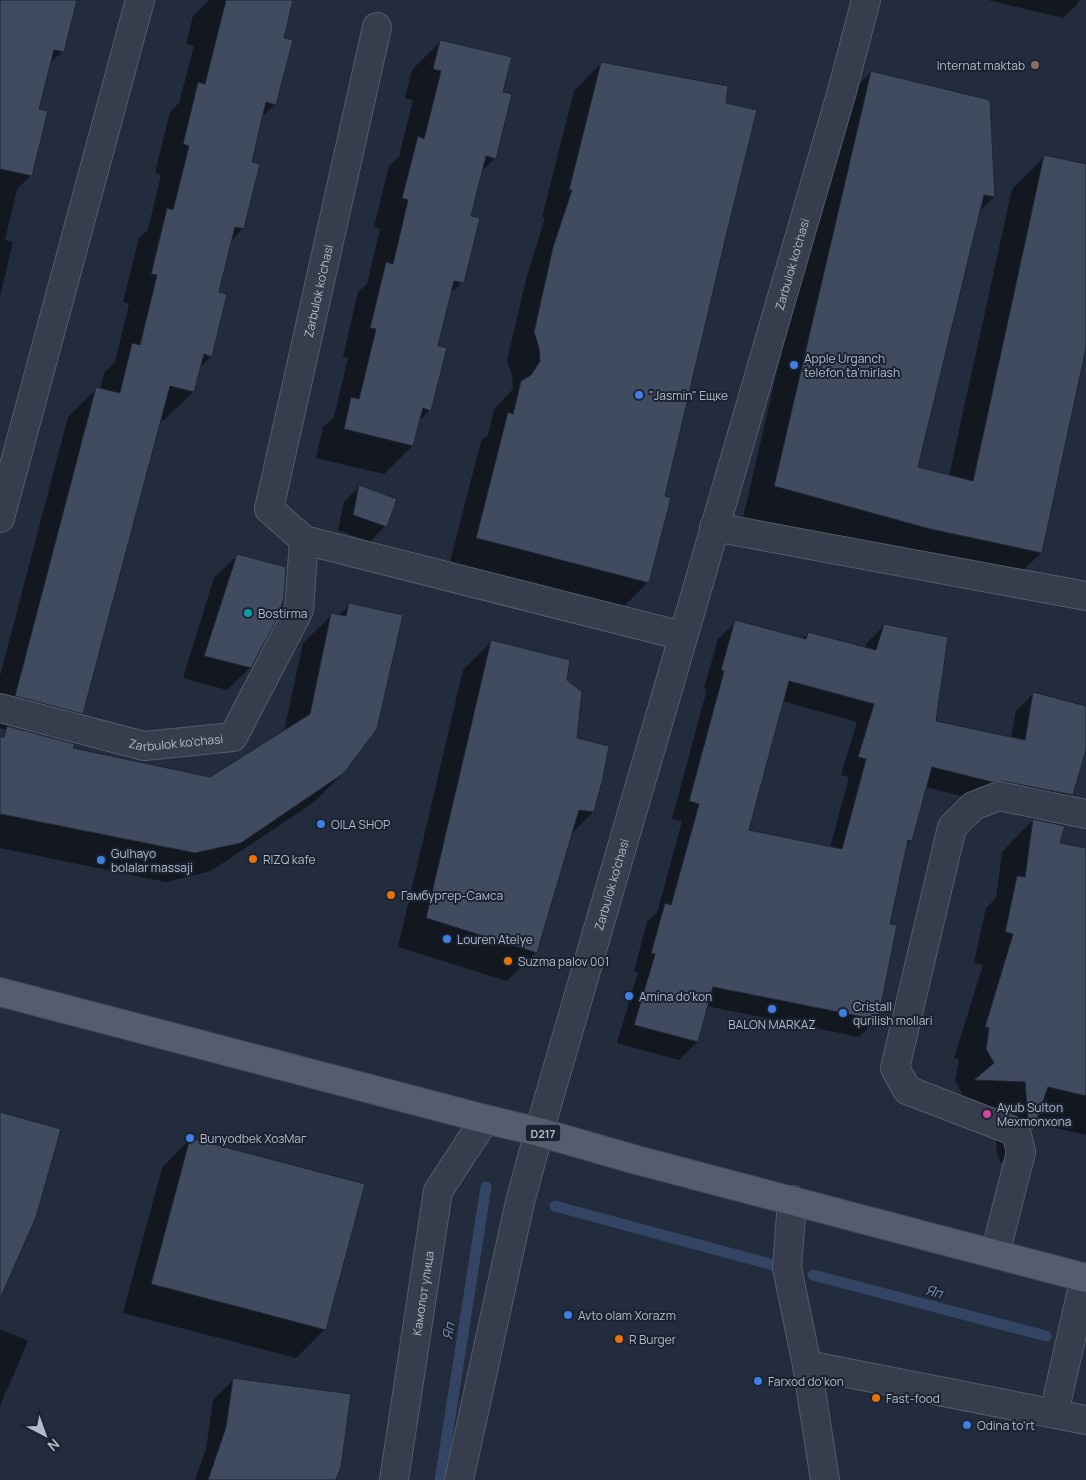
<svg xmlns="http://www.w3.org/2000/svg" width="1086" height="1480" font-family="Manrope,sans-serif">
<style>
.shadow{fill:#0007;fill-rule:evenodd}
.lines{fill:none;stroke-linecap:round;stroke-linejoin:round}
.stream{stroke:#334464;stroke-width:11}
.building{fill:#414b60;stroke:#1d2534;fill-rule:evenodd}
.street-casing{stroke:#545c6b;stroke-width:30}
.primary-casing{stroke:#3f4756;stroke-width:30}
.street{stroke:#363e4d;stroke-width:28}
.primary{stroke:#545d6e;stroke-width:28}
.education-dot{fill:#8d6e63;stroke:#1b2332;stroke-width:2}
.shop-dot{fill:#3f7fe0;stroke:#1b2332;stroke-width:2}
.culture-dot{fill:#0f9aa8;stroke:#1b2332;stroke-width:2}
.food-dot{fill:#e8710a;stroke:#1b2332;stroke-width:2}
.hotel-dot{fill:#d1479c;stroke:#1b2332;stroke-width:2}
.labels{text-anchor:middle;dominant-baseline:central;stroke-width:4;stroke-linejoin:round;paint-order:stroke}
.shield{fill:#1b2332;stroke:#858c9c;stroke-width:1}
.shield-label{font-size:11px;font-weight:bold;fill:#b2b9c9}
.poi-label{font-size:12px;fill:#b2b9c9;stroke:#1b2332;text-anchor:start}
.street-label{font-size:12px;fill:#b2b9c9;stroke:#1b2332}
.water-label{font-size:14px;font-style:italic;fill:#788db2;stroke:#1b2332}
</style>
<rect width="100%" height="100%" fill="#222c3d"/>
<path class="shadow" d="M 0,0 L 75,0 L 63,51 L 49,64 L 38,110 L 31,175 L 17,189 L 5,240 L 13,242 L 0,296 Z
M 209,0 L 273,0 L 282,39 L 275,104 L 261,118 L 250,163 L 243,228 L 230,242 L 217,293 L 211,356 L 199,368 L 193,392 L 164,420 L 160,419 L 81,713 L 55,740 L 72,749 L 210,778 L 284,731 L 303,643 L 332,615 L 338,616 L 350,605 L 343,773 L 314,802 L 211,871 L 166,882 L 0,848 L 0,740 L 23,734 L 0,728 L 0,676 L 68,417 L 97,388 L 100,389 L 104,373 L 115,362 L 129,304 L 123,302 L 139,238 L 148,229 L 161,175 L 155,173 L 170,112 L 179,103 L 194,46 L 186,44 L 193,16 Z
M 988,0 L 1079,0 L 1078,3 L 1063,18 Z
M 441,41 L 502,93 L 495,158 L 481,172 L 470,217 L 462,282 L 449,295 L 437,347 L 430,410 L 418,422 L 412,446 L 384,474 L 316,458 L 323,427 L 334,417 L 348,358 L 343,357 L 358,292 L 367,284 L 380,229 L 374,227 L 389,166 L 399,157 L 413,100 L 405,98 L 412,70 Z
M 601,63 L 664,497 L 648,582 L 621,609 L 449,566 L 481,441 L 488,435 L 494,409 L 513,389 L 512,375 L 507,360 L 527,276 L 545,218 L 542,217 L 574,91 Z
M 871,72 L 994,197 L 979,212 L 917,468 L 949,476 L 1012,189 L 1044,157 L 1086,165 L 1086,342 L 1041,553 L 1008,585 L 897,561 L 743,518 L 839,104 Z
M 360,486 L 385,526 L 370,542 L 338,530 L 344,502 Z
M 237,556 L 250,668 L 227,690 L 183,678 L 214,578 Z
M 736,622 L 802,639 L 809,633 L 865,649 L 867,643 L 885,625 L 935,722 L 1011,739 L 1016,711 L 1034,693 L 1086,708 L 1086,745 L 1072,795 L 1054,813 L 973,799 L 926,787 L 911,841 L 906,846 L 889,925 L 877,1019 L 859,1037 L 707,1006 L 697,1042 L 679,1060 L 617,1043 L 638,972 L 634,971 L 647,922 L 657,913 L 682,821 L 672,819 L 707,689 L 704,688 L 718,639 ZM 782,701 L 857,722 L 841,775 L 849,777 L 830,848 L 747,831 Z
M 492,641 L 566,680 L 575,739 L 593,812 L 571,834 L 536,952 L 507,981 L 398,947 L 463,670 Z
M 1033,820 L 1058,844 L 1086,849 L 1086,1135 L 1035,1123 L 1031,1133 L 1001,1163 L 997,1153 L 994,1113 L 945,1111 L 962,1094 L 955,1081 L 959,1060 L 954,1058 L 983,965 L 974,963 L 986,908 L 996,898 L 1002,852 Z
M 190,1139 L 363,1185 L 324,1330 L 296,1358 L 123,1313 L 162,1168 Z
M 0,1329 L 28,1341 L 0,1406 Z
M 234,1379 L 335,1480 L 195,1480 L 206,1449 L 213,1400 Z"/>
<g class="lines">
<path class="stream" d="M 555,1206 L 773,1265
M 813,1275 L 1046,1336
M 440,1480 L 486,1187"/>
</g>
<path class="building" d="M 0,0 L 77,0 L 64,52 L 54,50 L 39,109 L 48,111 L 32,176 L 0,169 Z
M 226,0 L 293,0 L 284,38 L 293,40 L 276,105 L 266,102 L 252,162 L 260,164 L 244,229 L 235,227 L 219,292 L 227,294 L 212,357 L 204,354 L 194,392 L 170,386 L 83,714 L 15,696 L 96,387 L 120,393 L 132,343 L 140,345 L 157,275 L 151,274 L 167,208 L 173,210 L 189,146 L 183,144 L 198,82 L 205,84 Z
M 440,40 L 512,57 L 503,92 L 512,94 L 496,159 L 486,156 L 471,216 L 480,218 L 464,283 L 454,281 L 438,346 L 447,348 L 431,411 L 423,408 L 413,446 L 344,429 L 351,397 L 359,399 L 376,329 L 370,328 L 386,262 L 393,264 L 408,200 L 402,198 L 418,136 L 424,139 L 441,71 L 433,69 Z
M 601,62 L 728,86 L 726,103 L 757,110 L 728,228 L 665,496 L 671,498 L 649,583 L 476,538 L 508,412 L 513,414 L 521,381 L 531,375 L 540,361 L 539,348 L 534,332 L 553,247 L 572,190 L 569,190 Z
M 871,71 L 990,100 L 995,197 L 984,195 L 918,467 L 973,481 L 1044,155 L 1086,164 L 1086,348 L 1042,553 L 930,529 L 774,486 Z
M 359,485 L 397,499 L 387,527 L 353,515 Z
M 237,554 L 286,567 L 284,598 L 276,621 L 251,668 L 204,656 Z
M 349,603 L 403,615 L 377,729 L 344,773 L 241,843 L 195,853 L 0,814 L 0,737 L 4,737 L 7,726 L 75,744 L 73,748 L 210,777 L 310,714 L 331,613 L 346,616 Z
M 735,620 L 806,639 L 808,632 L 876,650 L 884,624 L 948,637 L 936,721 L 1025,740 L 1033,692 L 1086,706 L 1086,750 L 1073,795 L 1002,781 L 992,782 L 932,767 L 912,841 L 908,840 L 890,924 L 897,925 L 878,1020 L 713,987 L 698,1042 L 634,1025 L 655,954 L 651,953 L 665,903 L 671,905 L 699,804 L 689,801 L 724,671 L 721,670 ZM 789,681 L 874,704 L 858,757 L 866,759 L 842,849 L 749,830 Z
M 491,640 L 570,660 L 567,680 L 582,692 L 577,738 L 609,746 L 603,778 L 594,812 L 579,810 L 537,953 L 426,918 Z
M 1033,819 L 1065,826 L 1060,843 L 1086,848 L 1086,1096 L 1048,1087 L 1032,1133 L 1028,1122 L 1025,1082 L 974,1080 L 994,1063 L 986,1049 L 989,1028 L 985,1027 L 1013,934 L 1005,932 L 1017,876 L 1025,877 Z
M 0,1112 L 61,1129 L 36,1217 L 0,1299 Z
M 190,1138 L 365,1184 L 326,1330 L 151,1284 Z
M 233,1378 L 351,1394 L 341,1467 L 336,1480 L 208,1480 L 226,1427 Z"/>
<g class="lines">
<defs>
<g id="street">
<path d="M 0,518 L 140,0"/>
<path d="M 714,527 L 1086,596"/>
<path d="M 304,540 L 683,636"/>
<path id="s1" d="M 0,708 L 144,746 L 233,737 L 299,610 L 304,540 L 269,509 L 377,27"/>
<path d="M 792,1200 L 787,1268 L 807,1365 L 825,1480"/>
<path d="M 995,1254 L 1021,1152 L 1016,1132 L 907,1090 L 895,1068 L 952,827 L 973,806 L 999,796 L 1086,814"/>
<path d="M 807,1365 L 1086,1420"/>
<path d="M 1054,1413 L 1085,1277"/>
<path id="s2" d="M 394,1480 L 438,1191 L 485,1119"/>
<path id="s3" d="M 459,1480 L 520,1202 L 539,1132 L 842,91 L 866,0"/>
</g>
<path id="primary" d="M 0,992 L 485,1119 L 539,1132 L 633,1159 L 1086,1278"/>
</defs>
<use href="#street" class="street-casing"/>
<use href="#primary" class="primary-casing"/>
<use href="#street" class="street"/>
<use href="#primary" class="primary"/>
</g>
<circle class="education-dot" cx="1035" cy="65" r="5"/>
<g class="shop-dot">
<circle cx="794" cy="365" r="5"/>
<circle cx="639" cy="395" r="5"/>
<circle cx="321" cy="824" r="5"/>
<circle cx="101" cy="860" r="5"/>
<circle cx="447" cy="939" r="5"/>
<circle cx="629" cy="996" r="5"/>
<circle cx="772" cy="1009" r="5"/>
<circle cx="843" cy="1013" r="5"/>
<circle cx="190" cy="1138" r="5"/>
<circle cx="568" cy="1315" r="5"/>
<circle cx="758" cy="1381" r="5"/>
<circle cx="967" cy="1425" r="5"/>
</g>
<circle class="culture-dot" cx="248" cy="613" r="5"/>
<g class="food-dot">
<circle cx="253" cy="859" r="5"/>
<circle cx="391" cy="895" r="5"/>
<circle cx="508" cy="961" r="5"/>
<circle cx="619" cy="1339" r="5"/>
<circle cx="876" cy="1398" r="5"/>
</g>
<circle class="hotel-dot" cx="987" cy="1114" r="5"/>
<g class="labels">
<rect class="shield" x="525.5" y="1124.5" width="35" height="17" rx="4"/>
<g class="shield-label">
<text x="543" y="1133">D217</text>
</g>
<g class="poi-label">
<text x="1025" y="65" text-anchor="end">Internat maktab</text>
<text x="804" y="358">Apple Urganch<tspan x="804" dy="14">telefon ta'mirlash</tspan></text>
<text x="649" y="395">"Jasmin" Ещке</text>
<text x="258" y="613">Bostirma</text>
<text x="331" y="824">OILA SHOP</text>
<text x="111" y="853">Gulhayo<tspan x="111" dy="14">bolalar massaji</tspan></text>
<text x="263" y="859">RIZQ kafe</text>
<text x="401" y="895">Гамбургер-Самса</text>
<text x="457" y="939">Louren Atelye</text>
<text x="518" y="961">Suzma palov 001</text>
<text x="639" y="996">Amina do'kon</text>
<text x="853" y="1006">Cristall<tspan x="853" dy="14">qurilish mollari</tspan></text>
<text x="772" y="1024" text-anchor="middle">BALON MARKAZ</text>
<text x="997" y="1107">Ayub Sulton<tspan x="997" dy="14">Mexmonxona</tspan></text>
<text x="200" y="1138">Bunyodbek ХозМаг</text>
<text x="578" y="1315">Avto olam Xorazm</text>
<text x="629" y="1339">R Burger</text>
<text x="768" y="1381">Farxod do'kon</text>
<text x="886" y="1398">Fast-food</text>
<text x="977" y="1425">Odina to'rt</text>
</g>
<g class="street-label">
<text stroke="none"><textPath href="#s3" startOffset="1261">Zarbulok ko'chasi</textPath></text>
<text stroke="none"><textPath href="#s1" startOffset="722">Zarbulok ko'chasi</textPath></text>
<text stroke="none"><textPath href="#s1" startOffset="181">Zarbulok ko'chasi</textPath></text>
<text stroke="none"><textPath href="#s3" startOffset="615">Zarbulok ko'chasi</textPath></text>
<text stroke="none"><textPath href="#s2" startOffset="189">Камолот улица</textPath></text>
</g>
<g class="water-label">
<text transform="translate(934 1291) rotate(15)">Яп</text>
<text transform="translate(448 1331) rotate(-81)">Яп</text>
</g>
</g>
<g transform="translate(45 1435) rotate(139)" stroke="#1b2332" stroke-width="4" paint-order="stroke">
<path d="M0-4L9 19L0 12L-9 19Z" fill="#b2b9c9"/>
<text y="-8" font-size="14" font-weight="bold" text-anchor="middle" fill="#b2b9c9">N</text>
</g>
</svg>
